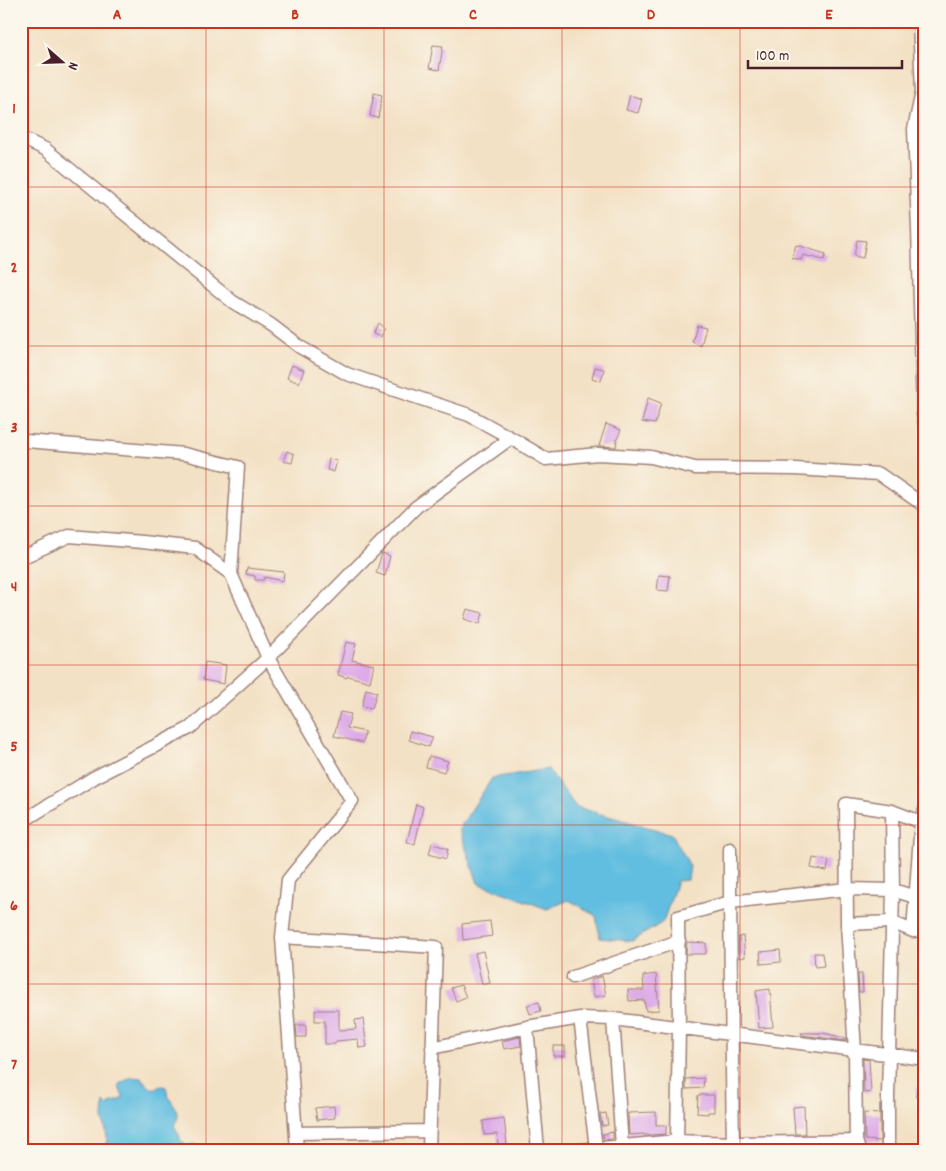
<svg xmlns="http://www.w3.org/2000/svg" width="946" height="1171" font-family="Dekko,sans-serif">
<style>
.water{fill:#62bee0;stroke:#566e86}
.building{fill:#ddabe8}
.lines{fill:none;stroke-linecap:round;stroke-linejoin:round}
.minor-casing{stroke:#9e8078;stroke-width:15}
.minor{stroke:#fff;stroke-width:12}
.grid{fill:none;stroke:#c8321e;stroke-width:1;stroke-opacity:0.55}
.neatline{fill:none;stroke:#c8321e;stroke-width:2}
.grid-label{font-size:16px;text-anchor:middle;font-weight:bold;fill:#c8321e}
</style>
<rect width="100%" height="100%" fill="#fbf7ec"/>
<filter id="ink" filterUnits="userSpaceOnUse"><feTurbulence type="fractalNoise" baseFrequency=".02" numOctaves="2"/><feDisplacementMap in="SourceGraphic" scale="10" xChannelSelector="R" yChannelSelector="G"/><feConvolveMatrix kernelMatrix="1 2 1 2 8 2 1 2 1" color-interpolation-filters="sRGB"/></filter>
<filter id="wash" filterUnits="userSpaceOnUse"><feTurbulence type="fractalNoise" baseFrequency=".0096" numOctaves="4" result="noise"/><feDisplacementMap in="SourceGraphic" scale="20" xChannelSelector="R" yChannelSelector="G"/><feGaussianBlur stdDeviation="1.12" result="paint"/><feColorMatrix in="noise" values="0 0 0 0 0 0 0 0 0 0 0 0 0 0 0 0 0 1.4 0 .05"/><feComposite in="paint" operator="in"/></filter>
<g filter="url(#wash)">
<rect width="100%" height="100%" fill="#f3e1c5"/>
<path class="water" d="M 548,769 L 576,807 L 672,834 L 690,866 L 688,880 L 677,881 L 663,922 L 632,941 L 600,938 L 596,916 L 569,900 L 547,909 L 478,883 L 459,829 L 492,778 Z
M 132,1077 L 141,1078 L 151,1088 C 156,1090 160,1084 166,1087 C 167,1091 168,1095 170,1099 C 175,1109 183,1113 174,1125 L 180,1137 L 180,1140 L 187,1146 L 193,1144 L 207,1150 L 103,1150 L 103,1148 L 106,1146 L 107,1137 L 103,1118 L 104,1102 L 108,1107 L 110,1103 L 122,1099 L 123,1097 L 119,1087 L 119,1084 Z"/>
<g id="blocks">
<path class="building" d="M 433,45 L 443,46 L 439,70 L 429,68 Z
M 374,93 L 382,95 L 378,118 L 370,116 Z
M 630,95 L 642,99 L 638,113 L 626,110 Z
M 857,240 L 866,241 L 863,258 L 854,256 Z
M 796,245 L 826,254 L 824,260 L 803,255 L 801,260 L 792,258 Z
M 378,323 L 384,328 L 381,337 L 373,334 Z
M 697,325 L 706,327 L 701,346 L 692,342 Z
M 292,365 L 304,370 L 299,383 L 287,378 Z
M 595,367 L 604,369 L 601,381 L 592,378 Z
M 648,398 L 661,403 L 655,424 L 642,422 Z
M 606,424 L 621,430 L 617,439 L 616,447 L 599,446 Z
M 287,451 L 294,454 L 292,463 L 283,461 Z
M 329,459 L 337,461 L 334,472 L 327,470 Z
M 382,553 L 390,556 L 385,576 L 376,573 Z
M 247,568 L 284,572 L 283,581 L 264,577 L 264,580 L 255,580 L 255,576 L 246,574 Z
M 659,575 L 670,576 L 668,591 L 657,590 Z
M 467,609 L 483,613 L 480,624 L 464,619 Z
M 346,642 L 356,644 L 352,660 L 374,665 L 370,682 L 348,676 L 347,678 L 338,675 Z
M 205,662 L 226,665 L 224,684 L 203,680 Z
M 366,689 L 377,692 L 372,708 L 362,706 Z
M 340,712 L 351,714 L 347,728 L 365,732 L 362,743 L 334,736 Z
M 410,731 L 433,737 L 429,747 L 409,740 Z
M 429,756 L 448,761 L 444,772 L 426,767 Z
M 416,804 L 423,807 L 415,844 L 407,842 Z
M 432,843 L 448,849 L 446,859 L 429,854 Z
M 813,858 L 829,861 L 827,871 L 811,868 Z
M 490,921 L 492,936 L 463,940 L 462,924 Z
M 743,936 L 745,957 L 739,958 L 739,937 Z
M 687,942 L 706,943 L 706,954 L 686,954 Z
M 780,950 L 781,962 L 761,964 L 760,952 Z
M 483,951 L 490,983 L 486,984 L 482,984 L 475,953 Z
M 814,953 L 822,953 L 824,966 L 815,967 Z
M 656,974 L 659,1010 L 646,1011 L 644,1000 L 629,1001 L 628,990 L 644,990 L 643,976 Z
M 858,974 L 862,974 L 863,992 L 859,992 Z
M 602,976 L 606,995 L 594,997 L 591,980 Z
M 461,985 L 466,997 L 456,1001 L 451,988 Z
M 770,989 L 773,1027 L 759,1028 L 756,991 Z
M 539,1002 L 541,1011 L 530,1014 L 527,1005 Z
M 315,1010 L 339,1010 L 339,1030 L 356,1029 L 355,1020 L 363,1019 L 367,1047 L 359,1048 L 358,1039 L 336,1041 L 335,1044 L 325,1044 L 325,1021 L 315,1021 Z
M 296,1025 L 306,1025 L 306,1037 L 297,1037 Z
M 801,1033 L 823,1033 L 846,1038 L 846,1041 L 802,1035 Z
M 520,1037 L 521,1046 L 504,1049 L 502,1041 Z
M 553,1046 L 565,1046 L 565,1056 L 553,1056 Z
M 863,1059 L 869,1060 L 871,1092 L 864,1093 Z
M 704,1078 L 703,1088 L 686,1089 L 686,1079 Z
M 917,1087 L 925,1087 L 925,1098 L 916,1097 Z
M 698,1095 L 714,1095 L 714,1112 L 708,1112 L 708,1114 L 697,1113 Z
M 880,1104 L 880,1141 L 865,1140 L 864,1113 L 880,1114 Z
M 334,1106 L 335,1118 L 317,1120 L 315,1108 Z
M 804,1106 L 805,1134 L 795,1134 L 793,1107 Z
M 656,1112 L 656,1125 L 666,1125 L 666,1134 L 650,1135 L 644,1135 L 644,1134 L 629,1135 L 628,1113 Z
M 606,1113 L 608,1125 L 602,1126 L 600,1114 Z
M 504,1118 L 507,1145 L 498,1146 L 497,1134 L 484,1135 L 483,1121 Z
M 613,1132 L 613,1139 L 604,1140 L 603,1134 Z"/>
</g>
</g>
<g filter="url(#ink)">
<use href="#blocks" fill-opacity="0" stroke="#9e8078" stroke-width="1"/>
<g class="lines">
<defs>
<path id="minor" d="M 919,21 L 922,92 L 914,129 L 918,228 L 923,414 L 925,425
M 21,138 L 45,149 L 233,302 L 271,325 L 300,347 L 347,374 L 469,415 L 511,438 L 546,459 L 598,454 L 651,457 L 695,468 L 795,469 L 879,474 L 925,506
M 21,442 L 26,441 L 184,454 L 238,467 L 231,574 L 268,658 L 352,801 L 288,880 L 282,937 L 297,1150
M 21,558 L 69,536 L 142,542 L 195,548 L 231,574
M 21,822 L 95,777 L 190,728 L 268,658 L 416,507 L 511,438
M 730,849 L 730,902 L 733,1150
M 847,924 L 891,922 L 913,931 L 925,930
M 913,931 L 921,822 L 925,810
M 282,937 L 436,947 L 429,1150
M 573,977 L 679,941
M 580,1018 L 596,1148
M 613,1019 L 622,1146
M 527,1027 L 538,1150
M 432,1048 L 527,1027 L 580,1018 L 613,1019 L 925,1059
M 296,1133 L 429,1131
M 677,1141 L 679,1029 L 678,917 L 730,902 L 847,889 L 893,890 L 915,897
M 580,1150 L 677,1141 L 733,1143 L 856,1141
M 859,1150 L 856,1141 L 855,1051 L 847,924 L 846,804 L 892,811 L 921,822 L 925,822
M 888,1150 L 888,1097 L 893,890 L 892,811"/>
</defs>
<use href="#minor" class="minor-casing"/>
<use href="#minor" class="minor"/>
</g>
</g>
<path class="grid" d="M 206,21 L 206,1150M 384,21 L 384,1150M 562,21 L 562,1150M 740,21 L 740,1150M 21,187 L 925,187M 21,346 L 925,346M 21,506 L 925,506M 21,665 L 925,665M 21,825 L 925,825M 21,984 L 925,984"/>
<rect width="946" height="1171" fill="none" stroke="#fbf7ec" stroke-width="55"/>
<g transform="translate(62 62) rotate(110)" stroke="#fbf7ec" stroke-width="4" paint-order="stroke">
<path d="M0-4L9 19L0 12L-9 19Z" fill="#4a1f2b"/>
<text y="-8" font-size="14" font-weight="bold" text-anchor="middle" fill="#4a1f2b">N</text>
</g>
<path d="M748 60v8h154v-8" fill="none" stroke="#4a1f2b" stroke-width="2.5"/>
<text x="756" y="60" font-size="15" fill="#4a1f2b" stroke="#fbf7ec" stroke-width="4" paint-order="stroke">100 m</text>
<rect x="28" y="28" width="890" height="1116" class="neatline"/>
<g class="grid-label">
<text x="117" y="19">A</text>
<text x="295" y="19">B</text>
<text x="473" y="19">C</text>
<text x="651" y="19">D</text>
<text x="829" y="19">E</text>
<text x="14" y="113">1</text>
<text x="14" y="272">2</text>
<text x="14" y="432">3</text>
<text x="14" y="591">4</text>
<text x="14" y="751">5</text>
<text x="14" y="910">6</text>
<text x="14" y="1069">7</text>
</g>
</svg>
